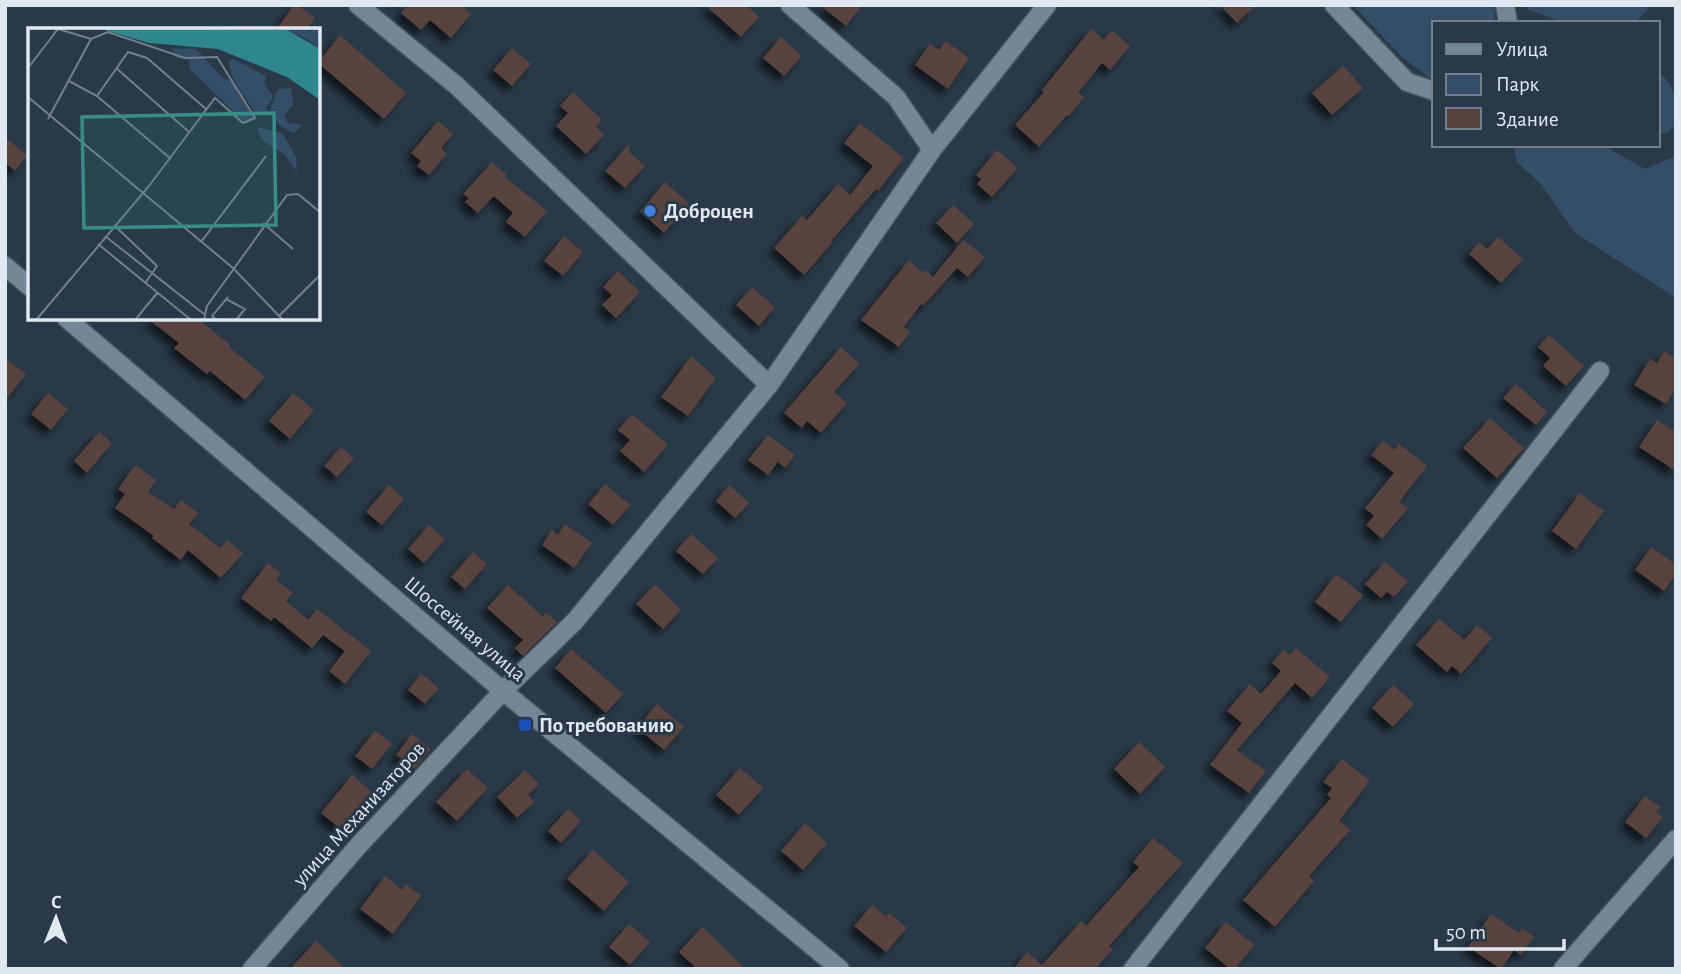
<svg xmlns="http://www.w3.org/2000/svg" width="1681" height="974" font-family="'Alegreya Sans',sans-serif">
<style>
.green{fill:#344e67}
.building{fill:#58423d;filter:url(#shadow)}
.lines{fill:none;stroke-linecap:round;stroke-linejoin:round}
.minor-casing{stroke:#485460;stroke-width:21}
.minor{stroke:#758696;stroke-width:18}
.shop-dot{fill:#3f7fe0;stroke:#2a3947;stroke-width:2.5}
.transit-dot{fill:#1a4fb4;stroke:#2a3947;stroke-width:2.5}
.labels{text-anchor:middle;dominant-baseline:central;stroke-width:6;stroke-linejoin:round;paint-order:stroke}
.poi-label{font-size:21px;font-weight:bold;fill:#e0e9f2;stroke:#2a3947;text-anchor:start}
.street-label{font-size:21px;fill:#e0e9f2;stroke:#2a3947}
.inset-road{fill:none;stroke:#737f8b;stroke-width:2}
.view{fill:#398d88;fill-opacity:0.15;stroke:#398d88;stroke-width:3.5}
.inset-edge{fill:none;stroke:#e0e9f2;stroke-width:3.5}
</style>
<defs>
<filter id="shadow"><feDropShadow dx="-6" dy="6" stdDeviation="3.5" flood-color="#0009"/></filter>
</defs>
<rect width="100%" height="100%" fill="#2a3947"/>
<path class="green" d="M 1353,5 L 1494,5 L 1495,23 L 1434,23 L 1434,81 L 1403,58 Z
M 1525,5 L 1645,5 L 1648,10 L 1636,21 L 1565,23 L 1527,9 Z
M 1658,73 C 1677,84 1676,104 1676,124 L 1667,133 L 1658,134 Z
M 1513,145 L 1602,145 L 1645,169 L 1676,156 L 1676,298 L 1574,232 L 1541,184 L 1517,162 Z"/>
<path class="building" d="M 294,5 L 297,5 L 315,18 L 306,30 L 276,30 Z
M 408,5 L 461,5 L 471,14 L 451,38 L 430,20 L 421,30 L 401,13 Z
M 705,5 L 746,5 L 759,17 L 741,37 Z
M 820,5 L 862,5 L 846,26 Z
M 1220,5 L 1256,5 L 1237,23 Z
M 1091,29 L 1104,40 L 1112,30 L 1130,46 L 1110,70 L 1102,63 L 1078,93 L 1084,97 L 1069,116 L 1067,115 L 1039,147 L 1015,125 L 1044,92 L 1042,90 Z
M 340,35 L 406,93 L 384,119 L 318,63 Z
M 781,37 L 802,56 L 784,76 L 763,58 Z
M 946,41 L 969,58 L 948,89 L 915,65 L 930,44 L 939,50 Z
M 512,48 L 531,64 L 512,86 L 493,70 Z
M 1343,66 L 1363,88 L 1332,115 L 1312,93 Z
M 573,92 L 602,120 L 596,127 L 604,135 L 586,154 L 556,126 L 568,113 L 560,106 Z
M 438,121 L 453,134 L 441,148 L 447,154 L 429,175 L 417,166 L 421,161 L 411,153 Z
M 860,123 L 904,158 L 878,191 L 876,189 L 831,241 L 832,243 L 804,275 L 774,248 L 802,216 L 807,220 L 838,184 L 850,195 L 873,166 L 844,143 Z
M 5,138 L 27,155 L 15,171 L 5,163 Z
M 629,144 L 629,152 L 645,166 L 625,188 L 605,171 Z
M 997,150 L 1018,168 L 992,197 L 977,184 L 981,179 L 976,175 Z
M 492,162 L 507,175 L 505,177 L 547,211 L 525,237 L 506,222 L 513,213 L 494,196 L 478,213 L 465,202 L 469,198 L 463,194 Z
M 665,182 L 689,204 L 664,233 L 640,211 Z
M 953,205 L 974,224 L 957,243 L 936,223 Z
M 564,236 L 583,252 L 563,276 L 544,261 Z
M 1498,237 L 1523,259 L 1501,283 L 1469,254 L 1479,242 L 1487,249 Z
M 963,240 L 985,257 L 968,277 L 957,268 L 923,306 L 921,304 L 904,327 L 910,332 L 899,347 L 861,320 L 909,260 L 923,273 L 926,270 L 933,277 Z
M 618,271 L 640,292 L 616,318 L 602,305 L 612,295 L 603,287 Z
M 752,287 L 775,307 L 759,326 L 736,305 Z
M 147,318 L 197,318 L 230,345 L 229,347 L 265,377 L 245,400 L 210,371 L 207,374 L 174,348 L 179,343 Z
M 1549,335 L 1584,366 L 1566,386 L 1543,366 L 1550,358 L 1538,347 Z
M 841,347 L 859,364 L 834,392 L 847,403 L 821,433 L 807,421 L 802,428 L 784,413 Z
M 1664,351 L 1676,359 L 1676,388 L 1666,404 L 1634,385 L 1650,359 L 1657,363 Z
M 691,356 L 716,378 L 688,416 L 661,397 Z
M 5,358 L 26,374 L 5,401 Z
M 1516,384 L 1547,412 L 1536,425 L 1503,398 Z
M 48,393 L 68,409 L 51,430 L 31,414 Z
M 293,393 L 314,410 L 290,439 L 269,421 Z
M 632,414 L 668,445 L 644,472 L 620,451 L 630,440 L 618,430 Z
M 1490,418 L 1524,448 L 1497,478 L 1463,448 Z
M 1657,420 L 1676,432 L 1676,471 L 1639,447 Z
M 99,432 L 112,443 L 87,473 L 74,461 Z
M 768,435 L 795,455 L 785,468 L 778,462 L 768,475 L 748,460 Z
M 1383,441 L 1395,450 L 1399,444 L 1427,466 L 1399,502 L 1408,508 L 1382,539 L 1366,525 L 1374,516 L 1365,508 L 1394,473 L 1371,455 Z
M 341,447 L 354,458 L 337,477 L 324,466 Z
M 135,465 L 156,480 L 148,492 L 174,509 L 181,500 L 198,513 L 189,524 L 220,548 L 227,540 L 243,553 L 221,578 L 188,550 L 181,560 L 152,538 L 154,536 L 115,508 L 125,494 L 118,489 Z
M 605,484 L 630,505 L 613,525 L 588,504 Z
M 389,485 L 404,499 L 382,525 L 366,512 Z
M 729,485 L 749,503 L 735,518 L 716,501 Z
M 1580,493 L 1604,511 L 1576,549 L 1552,531 Z
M 565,524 L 592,543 L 574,568 L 542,545 L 552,530 L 558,535 Z
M 429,525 L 445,539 L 424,563 L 408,549 Z
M 691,534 L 718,558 L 703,574 L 676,551 Z
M 1651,547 L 1676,565 L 1676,574 L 1664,591 L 1635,570 Z
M 473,552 L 487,564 L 465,589 L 451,577 Z
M 1385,562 L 1408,581 L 1394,597 L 1387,592 L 1381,598 L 1365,584 Z
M 268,563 L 281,573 L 276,580 L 293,593 L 286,601 L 308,620 L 317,609 L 371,651 L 345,684 L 329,671 L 345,651 L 323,635 L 312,648 L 274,617 L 271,621 L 241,598 Z
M 1336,574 L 1363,595 L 1341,622 L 1315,602 Z
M 655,584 L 681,610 L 663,629 L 636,604 Z
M 508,585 L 543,617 L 546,613 L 557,622 L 523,656 L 515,648 L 523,640 L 487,608 Z
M 1439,619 L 1464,640 L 1477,625 L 1492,638 L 1461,674 L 1452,666 L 1447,672 L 1416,645 Z
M 1296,648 L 1330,677 L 1312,698 L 1295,683 L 1237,750 L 1266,771 L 1249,793 L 1210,765 L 1242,723 L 1227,711 L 1250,684 L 1261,694 L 1281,671 L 1272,663 L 1284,649 L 1290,655 Z
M 571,649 L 623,694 L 606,713 L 555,668 Z
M 421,674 L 439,688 L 425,704 L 408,690 Z
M 1393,685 L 1414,704 L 1393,727 L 1372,708 Z
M 657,704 L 684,727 L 664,750 L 637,728 Z
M 375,731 L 392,744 L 372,769 L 355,756 Z
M 412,734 L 431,749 L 415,769 L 396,755 Z
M 1139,742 L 1165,767 L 1140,794 L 1114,769 Z
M 1342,759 L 1370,781 L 1339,821 L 1350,830 L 1309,876 L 1314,881 L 1275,927 L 1243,900 L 1331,798 L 1327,795 L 1332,788 L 1323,782 Z
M 740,768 L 763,788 L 739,815 L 716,795 Z
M 467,769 L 488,788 L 457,821 L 436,802 Z
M 525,770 L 539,784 L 528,795 L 534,802 L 517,818 L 497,797 Z
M 352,775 L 373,793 L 342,830 L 321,813 Z
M 1645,796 L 1660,807 L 1656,812 L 1663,817 L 1646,838 L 1625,822 Z
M 568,809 L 581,821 L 561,843 L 548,831 Z
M 805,823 L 827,843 L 803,870 L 781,851 Z
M 1153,838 L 1183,863 L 1109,946 L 1113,949 L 1095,969 L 1013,969 L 1027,952 L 1042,965 L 1081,921 L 1086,926 L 1139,867 L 1133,862 Z
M 593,850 L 629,882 L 604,911 L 567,879 Z
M 385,876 L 402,890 L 406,884 L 421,896 L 393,934 L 360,909 Z
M 872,905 L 886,917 L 889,913 L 907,928 L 886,952 L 854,926 Z
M 1491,914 L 1519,933 L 1522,928 L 1534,937 L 1521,955 L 1514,950 L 1501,969 L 1468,947 Z
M 1226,922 L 1254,945 L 1235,969 L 1230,969 L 1205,948 Z
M 629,924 L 650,942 L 630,965 L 609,947 Z
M 702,927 L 715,939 L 745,969 L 697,969 L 679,952 Z
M 316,941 L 346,969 L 290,969 Z"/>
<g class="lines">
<defs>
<path id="minor" d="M 358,5 L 457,86 L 769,385
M 790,5 L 896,97 L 932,150
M 1334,5 L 1407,82 L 1434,91
M 1505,5 L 1508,23
M 5,266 L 30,287
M 66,318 L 503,691 L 840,969
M 252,969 L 359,845 L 503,691 L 575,621 L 769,385 L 932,150 L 1047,5
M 1133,969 L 1600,371
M 1563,969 L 1676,839"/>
</defs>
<use href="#minor" class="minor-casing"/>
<use href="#minor" class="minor"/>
</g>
<circle class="shop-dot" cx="650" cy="211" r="7"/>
<rect class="transit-dot" x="518" y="718" width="14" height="14" rx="3.5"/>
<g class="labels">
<g class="poi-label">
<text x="664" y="211">Доброцен</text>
<text x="539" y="725">По требованию</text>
</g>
<g class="street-label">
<text transform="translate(465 629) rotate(40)">Шоссейная улица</text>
<text transform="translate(359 814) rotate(-48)">улица Механизаторов</text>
</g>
</g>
<g transform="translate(28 28)">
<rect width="292" height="292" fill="#2a3947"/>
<path d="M 252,0 L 292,0 L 292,21 L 277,10 ZM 143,20 L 168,21 L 194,49 L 204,53 L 225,90 L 215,93 L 161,40 L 161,32 L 149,30 ZM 205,31 L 238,48 L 236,55 L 245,69 L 238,80 L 241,88 L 229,87 L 211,61 L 203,46 L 201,33 ZM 263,60 L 265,77 L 256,88 L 260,95 L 275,97 L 266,105 L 251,97 L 242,81 L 250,61 ZM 229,99 L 254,105 L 268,129 L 269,144 L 256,126 L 234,112 Z" fill="#344e67"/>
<path d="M 70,0 L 259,2 L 292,21 L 292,72 L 259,49 L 190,21 L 121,15 Z" fill="#2f878d"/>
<path class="inset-road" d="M 0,40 L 30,1 L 63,11 L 80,4 L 157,30 L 189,29 L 227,90 L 215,95 L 187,70 L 121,158 L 8,292M 88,40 L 161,104M 41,53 L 69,68 L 143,131M 69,68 L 100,24 L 119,30 L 178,81M 0,69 L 205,240 L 255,292M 20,91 L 63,11M 235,195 L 265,221M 86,197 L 129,238 L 118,254M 77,208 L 176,286M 173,214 L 238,128M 70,216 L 163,292M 198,271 L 217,281 L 208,292M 251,288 L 293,246M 107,292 L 130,264M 176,292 L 179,278 L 259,167 L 270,166 L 293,185M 189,292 L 184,288 L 200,269"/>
<path class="view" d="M 246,85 L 248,197 L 56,200 L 54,89 Z"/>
<rect width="292" height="292" class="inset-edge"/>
</g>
<rect width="1681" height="974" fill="none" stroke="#e0e9f2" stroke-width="14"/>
<rect x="1432" y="21" width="228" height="126" fill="#2a3947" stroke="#737f8b" stroke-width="2"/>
<rect x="1446" y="44" width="35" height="10" fill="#758696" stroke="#737f8b" stroke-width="2"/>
<text x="1496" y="56" font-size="21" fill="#e0e9f2">Улица</text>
<rect x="1446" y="74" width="35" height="21" fill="#344e67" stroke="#737f8b" stroke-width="2"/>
<text x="1496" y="91" font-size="21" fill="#e0e9f2">Парк</text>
<rect x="1446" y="108" width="35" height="21" fill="#58423d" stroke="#737f8b" stroke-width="2"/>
<text x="1496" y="126" font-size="21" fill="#e0e9f2">Здание</text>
<g transform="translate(56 918) rotate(1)" stroke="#2a3947" stroke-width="5" paint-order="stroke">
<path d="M0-5L12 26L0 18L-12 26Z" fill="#e0e9f2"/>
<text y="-10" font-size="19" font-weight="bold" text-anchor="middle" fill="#e0e9f2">С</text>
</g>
<path d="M1436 939v10h128v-10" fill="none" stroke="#e0e9f2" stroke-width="3.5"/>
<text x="1446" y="939" font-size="21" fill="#e0e9f2" stroke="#2a3947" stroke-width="5" paint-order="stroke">50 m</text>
</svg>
